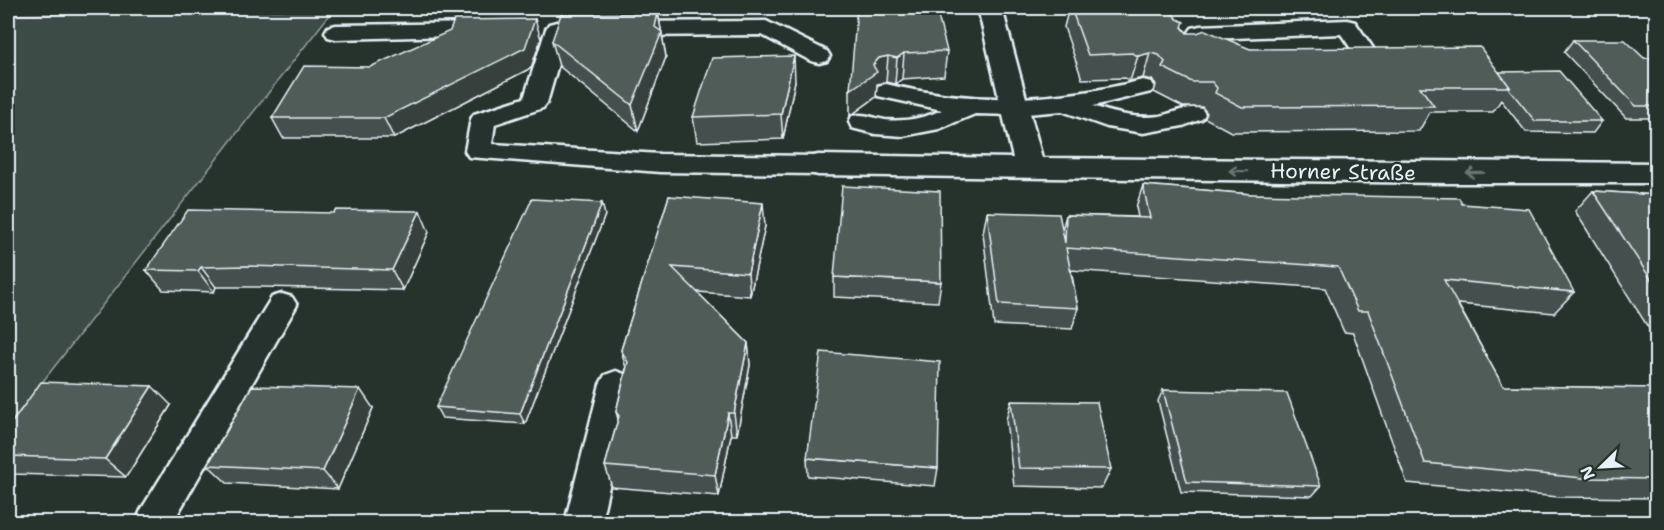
<svg xmlns="http://www.w3.org/2000/svg" width="1664" height="530" font-family="'Shantell Sans',sans-serif">
<style>
.green{fill:#3e4b47;stroke:#939ea0;stroke-width:1.5}
.lines{fill:none;stroke-linecap:round;stroke-linejoin:round}
.service-casing{stroke:#e8f1f8;stroke-width:5}
.minor-casing{stroke:#e8f1f8;stroke-width:5}
.service{fill:#26332d;fill-rule:evenodd}
.minor{fill:#26332d;fill-rule:evenodd}
.wall{fill:#454f4d;stroke:#e8f1f8;stroke-width:1.5}
.shaded-wall{fill:#38403e;stroke:#e8f1f8;stroke-width:1.5}
.building{fill:#505c59;stroke:#e8f1f8;stroke-width:1.5}
.oneway{stroke:#6a7674}
.labels{text-anchor:middle;dominant-baseline:central;stroke-width:4.5;stroke-linejoin:round;paint-order:stroke}
.street-label{font-size:21px;fill:#e8f1f8;stroke:#26332d}
</style>
<rect width="100%" height="100%" fill="#26332d"/>
<filter id="ink" filterUnits="userSpaceOnUse"><feTurbulence type="fractalNoise" baseFrequency=".0167" numOctaves="2"/><feDisplacementMap in="SourceGraphic" scale="12" xChannelSelector="R" yChannelSelector="G"/><feConvolveMatrix kernelMatrix="1 2 1 2 8 2 1 2 1" color-interpolation-filters="sRGB"/></filter>
<g filter="url(#ink)">
<path class="green" d="M 334,9 L 8,426 L 8,15 Z"/>
<g class="lines">
<defs>
<path id="service" d="M 1347,20 L 1355,22 L 1375,51 L 1372,56 L 1364,58 L 1356,56 L 1341,34 L 1207,39 C 1198,51 1194,59 1179,55 L 1176,50 L 1192,28 L 1200,26 Z
M 766,21 L 827,51 L 830,56 L 827,61 L 819,63 L 811,61 L 762,35 L 622,36 L 614,34 L 611,29 L 614,24 L 622,22 Z
M 557,22 L 565,24 L 568,29 L 547,103 L 543,108 L 495,124 L 492,144 L 660,154 L 818,156 L 827,159 L 831,165 L 827,171 L 818,174 L 660,172 L 469,157 L 465,151 L 471,119 L 474,114 L 524,98 L 546,29 L 549,24 Z
M 488,23 L 496,25 L 499,30 L 496,35 L 336,39 L 328,37 L 325,32 L 328,27 L 336,25 Z
M 1143,80 L 1151,82 L 1155,87 L 1151,92 L 1093,106 C 1115,114 1136,119 1160,116 C 1174,113 1187,105 1202,109 L 1205,114 L 1202,119 L 1183,126 L 1143,133 L 1107,127 L 1062,111 L 1015,115 L 975,114 L 939,129 L 903,136 L 875,134 L 852,128 L 849,122 L 852,116 C 864,113 873,118 885,120 C 905,122 924,118 942,110 L 878,96 L 874,91 L 878,86 L 886,84 C 973,105 1056,102 1143,80 Z
M 282,294 L 292,297 L 297,305 L 173,522 L 136,522 L 141,510 L 272,297 Z
M 616,371 L 627,375 L 632,384 L 601,522 L 565,522 L 600,384 L 605,375 Z"/>
<path id="minor" d="M 978,8 L 1002,8 L 1042,158 L 1656,163 L 1656,183 L 1447,183 L 818,175 L 807,172 L 803,165 L 807,158 L 818,155 L 1013,158 Z"/>
</defs>
<use href="#service" class="service-casing"/>
<use href="#minor" class="minor-casing"/>
<use href="#service" class="service"/>
<use href="#minor" class="minor"/>
</g>
<path class="wall" d="M 857,8 L 947,51 L 944,76 L 902,79 L 895,84 L 886,82 L 877,84 L 876,97 L 850,116 Z
M 1069,8 L 1168,8 L 1187,33 L 1250,49 L 1499,72 L 1602,121 L 1593,133 L 1526,132 L 1501,100 L 1493,112 L 1430,112 L 1419,131 L 1231,132 L 1205,118 L 1207,113 L 1202,107 L 1183,107 L 1154,92 L 1156,85 L 1152,80 L 1143,78 L 1130,81 L 1125,78 L 1082,79 L 1064,27 Z
M 658,13 L 666,57 L 638,131 L 559,66 L 552,41 Z
M 541,39 L 531,68 L 394,138 L 283,138 L 272,118 L 370,67 Z
M 1573,40 L 1644,58 L 1656,59 L 1656,118 L 1626,118 L 1564,52 Z
M 795,81 L 783,139 L 697,142 L 693,117 Z
M 1143,185 L 1251,194 L 1462,204 L 1574,292 L 1554,313 L 1458,304 L 1503,386 L 1656,388 L 1656,498 L 1559,497 L 1407,483 L 1353,333 L 1344,332 L 1325,288 L 1071,270 L 1078,308 L 1072,329 L 994,325 L 983,233 L 987,212 L 1062,230 L 1066,215 L 1138,217 L 1136,207 Z
M 1593,191 L 1656,195 L 1656,340 L 1575,211 Z
M 669,196 L 765,226 L 750,296 L 697,292 L 748,343 L 750,365 L 737,435 L 731,435 L 719,496 L 612,487 L 605,466 L 618,419 L 616,412 L 626,368 L 621,350 Z
M 605,215 L 525,424 L 442,418 L 436,407 Z
M 429,232 L 403,290 L 261,287 L 216,287 L 214,292 L 163,290 L 146,270 Z
M 834,277 L 941,282 L 938,302 L 834,297 Z
M 1163,390 L 1321,486 L 1312,496 L 1181,492 L 1158,401 Z
M 1011,401 L 1111,469 L 1102,488 L 1014,486 L 1006,420 Z
M 171,405 L 126,477 L 11,474 L 8,471 L 8,428 Z
M 373,408 L 338,489 L 227,483 L 208,465 Z
M 807,458 L 938,468 L 935,486 L 808,476 Z"/>
<path class="shaded-wall" d="M 658,13 L 666,57 L 638,131 L 632,105 Z
M 535,19 L 541,39 L 531,68 L 394,138 L 384,118 Z
M 904,53 L 902,79 L 895,84 L 897,58 Z
M 1150,53 L 1143,78 L 1130,81 L 1138,56 Z
M 794,56 L 795,81 L 783,139 L 781,114 Z
M 888,56 L 886,82 L 877,84 L 876,97 L 850,116 L 850,90 L 879,58 Z
M 602,203 L 605,215 L 525,424 L 520,414 Z
M 763,203 L 765,226 L 750,296 L 748,273 Z
M 420,211 L 429,232 L 403,290 L 392,270 Z
M 201,267 L 216,287 L 214,292 L 198,271 Z
M 748,343 L 750,365 L 737,435 L 734,413 Z
M 152,386 L 171,405 L 126,477 L 105,459 Z
M 360,389 L 373,408 L 338,489 L 323,471 Z
M 728,413 L 731,435 L 719,496 L 715,475 Z"/>
<path class="building" d="M 857,8 L 936,8 L 947,51 L 904,53 L 897,58 L 888,56 L 879,58 L 873,65 L 877,72 L 850,90 Z
M 1071,8 L 1168,8 L 1177,19 L 1184,22 L 1182,27 L 1187,33 L 1197,33 L 1205,30 L 1250,49 L 1480,47 L 1510,87 L 1420,87 L 1434,106 L 1242,107 L 1215,93 L 1217,88 L 1212,82 L 1192,82 L 1162,67 L 1165,62 L 1159,55 L 1150,53 L 1138,56 L 1132,53 L 1088,55 Z
M 658,13 L 655,27 L 662,32 L 632,105 L 552,41 L 561,14 Z
M 535,19 L 525,48 L 384,118 L 272,118 L 304,66 L 370,67 L 450,31 L 454,20 Z
M 1573,40 L 1625,40 L 1644,58 L 1656,59 L 1656,106 L 1636,106 Z
M 794,56 L 781,114 L 693,117 L 712,58 Z
M 1559,71 L 1602,121 L 1535,121 L 1509,89 L 1510,87 L 1499,72 Z
M 1143,185 L 1251,194 L 1459,198 L 1462,204 L 1529,209 L 1574,292 L 1444,280 L 1503,386 L 1656,388 L 1656,479 L 1583,478 L 1425,463 L 1368,311 L 1358,311 L 1338,267 L 1066,248 L 1078,308 L 999,304 L 987,212 L 1059,214 L 1065,243 L 1066,215 L 1150,218 Z
M 842,186 L 940,191 L 941,282 L 834,277 Z
M 1593,191 L 1656,195 L 1656,287 Z
M 669,196 L 763,203 L 748,273 L 672,267 L 748,343 L 734,413 L 728,413 L 715,475 L 605,466 L 619,416 L 616,412 L 628,362 L 621,350 Z
M 532,199 L 602,203 L 520,414 L 436,407 Z
M 188,210 L 334,213 L 335,210 L 420,211 L 392,270 L 246,266 L 201,267 L 198,271 L 146,270 Z
M 821,352 L 940,362 L 938,468 L 807,458 Z
M 41,382 L 152,386 L 105,459 L 8,456 L 8,428 Z
M 252,386 L 360,389 L 323,471 L 208,465 Z
M 1163,390 L 1287,393 L 1321,486 L 1187,482 Z
M 1011,401 L 1097,402 L 1111,469 L 1019,468 Z"/>
<defs><path id="oneway-shaft" d="M-6 0H5M1.5-3L5.5 0L1.5 3" fill="none" stroke-width="1.6" stroke-linecap="round" stroke-linejoin="round" transform="scale(1.5)"/></defs>
<g class="oneway">
<use href="#oneway-shaft" transform="translate(1238 171) rotate(-179)"/>
<use href="#oneway-shaft" transform="translate(1475 173) rotate(179)"/>
</g>
</g>
<g class="labels">
<g class="street-label">
<text transform="translate(1343 172) rotate(1)">Horner Straße</text>
</g>
</g>
<rect width="1664" height="530" fill="none" stroke="#26332d" stroke-width="30"/>
<rect x="15" y="15" width="1634" height="500" fill="none" stroke="#e8f1f8" stroke-width="2" filter="url(#ink)"/>
<g transform="translate(1601 467) rotate(246)" stroke="#26332d" stroke-width="4.5" paint-order="stroke">
<path d="M0-4.5L10 22L0 15L-10 22Z" fill="#e8f1f8"/>
<text y="-9" font-size="16" font-weight="bold" text-anchor="middle" fill="#e8f1f8">N</text>
</g>
</svg>
